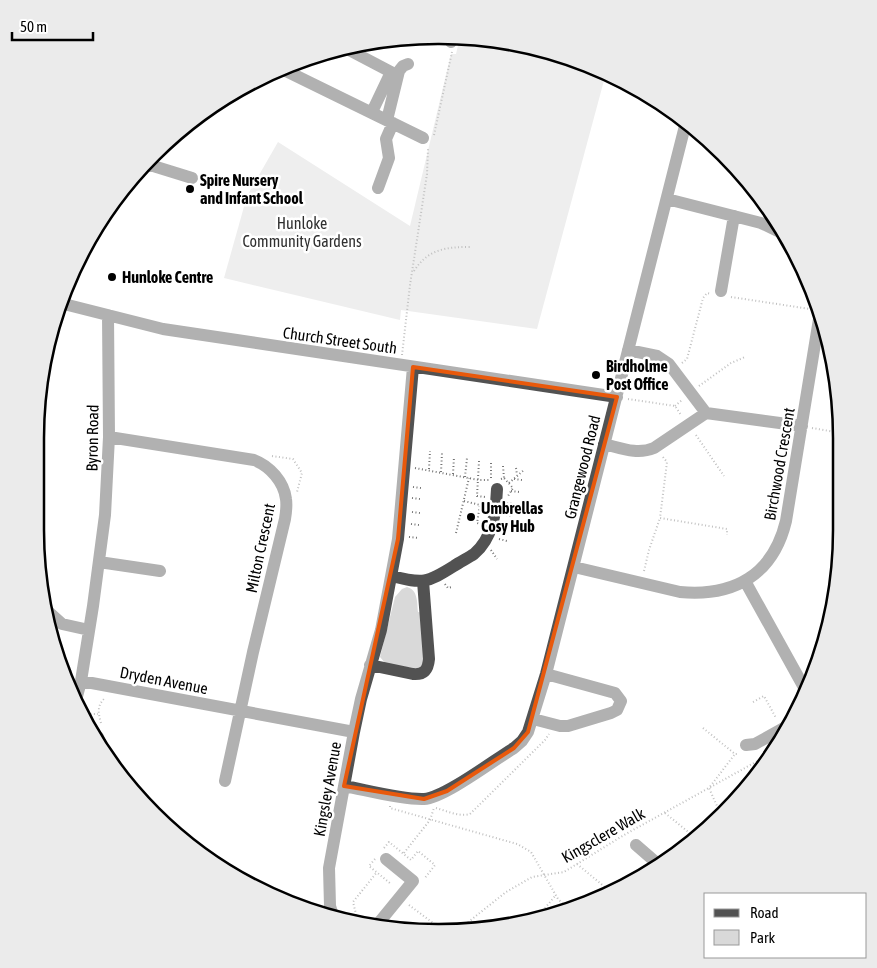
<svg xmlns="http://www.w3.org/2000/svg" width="877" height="968" font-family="'Asap Condensed',sans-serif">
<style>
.green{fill:#d9d9d9}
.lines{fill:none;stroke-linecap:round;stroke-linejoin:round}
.path{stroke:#747474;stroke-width:2;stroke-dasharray:1 2.5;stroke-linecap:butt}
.minor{stroke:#525252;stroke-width:12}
.marked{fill:none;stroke:#e8590c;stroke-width:4;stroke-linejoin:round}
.poi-dot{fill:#000;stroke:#fff;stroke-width:2}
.labels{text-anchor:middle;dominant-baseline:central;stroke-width:5;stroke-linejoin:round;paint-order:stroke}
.poi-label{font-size:16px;font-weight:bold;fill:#000;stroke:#fff;text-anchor:start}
.park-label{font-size:16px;fill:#303030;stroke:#fff}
.street-label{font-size:16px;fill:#000;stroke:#fff}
.rim{fill:none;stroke:#000;stroke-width:2.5}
</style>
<rect width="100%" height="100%" fill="#fff"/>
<path class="green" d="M 460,37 L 517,43 L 593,66 L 606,73 L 537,329 L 401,310 L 400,320 L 224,278 L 247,196 L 278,142 L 410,226 L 451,54 L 456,54 Z
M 407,587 C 418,590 417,602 418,612 L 422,613 L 425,661 L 419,669 L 386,664 L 380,657 L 395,597 L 402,589 Z"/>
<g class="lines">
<path class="path" d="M 434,135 L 452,52
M 414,271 C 428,249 446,247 470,247
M 731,297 L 810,309
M 402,355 L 410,285 L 427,174 L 428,149
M 682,363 L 687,359 L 703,298 L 707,293 L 711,294
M 699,386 L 731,363 L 745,357
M 628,399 L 675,406 L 681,415
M 675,406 L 682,400
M 812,428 L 841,433
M 696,435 L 724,476
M 272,456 L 293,459 L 302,473 L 297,492
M 663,457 L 667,462 L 660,518 L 727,529 L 727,535
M 479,461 L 477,496 L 485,497
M 491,463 L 491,480
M 503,466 L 504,478
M 415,468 L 479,480 L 489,480
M 516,468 L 517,475
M 429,469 L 430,451
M 441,472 L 442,453
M 453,474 L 454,457
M 465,477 L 467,458
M 501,479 L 504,478 L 513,488 L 508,496
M 514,479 L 522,480
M 509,483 L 524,470
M 413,487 L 421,488
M 511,491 L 520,492
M 412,498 L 420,499
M 464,501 L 480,505 L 477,523 L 480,524
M 507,503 L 515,504
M 412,512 L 420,513
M 506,515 L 513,516
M 411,524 L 419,525
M 456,533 L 469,478
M 409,537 L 419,538
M 499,539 L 507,541
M 491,550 L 497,559
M 644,571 L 649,550 L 660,518
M 445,584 L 448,588 L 452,587
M 51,632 L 59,648 L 69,679
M 56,635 L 71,672
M 753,702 L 764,696 L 776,718
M 83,718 L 84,714 L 98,714
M 101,723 C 98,713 97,705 105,698
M 703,728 L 735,754 L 739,754
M 390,806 L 390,808 L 517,844 L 531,852 L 558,899 L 567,908
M 436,808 C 447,811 459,817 470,814 L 545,740 L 549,734
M 665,813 L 692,835 L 676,855
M 721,815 L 709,788 L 735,754
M 384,848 L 389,842 L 411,860 L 418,851 L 435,865 L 424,879
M 404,853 L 430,820 L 434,808
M 375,859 L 369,866 L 391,884
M 577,864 L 612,893
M 635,880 L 645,868
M 585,902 L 586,901
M 409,905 L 445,932
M 536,919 L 555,896
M 358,922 L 353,902 L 377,872
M 457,931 L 506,892 L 532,877 L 564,872 L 624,835 L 772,753"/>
<path class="minor" d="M 451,42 L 452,36
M 351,51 L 391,72 L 372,112
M 280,68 L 423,138
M 387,120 L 399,71 L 403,66 L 408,64
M 142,167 L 150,165 L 192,178
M 378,188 L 389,158 L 386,139 L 393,123
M 125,189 L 127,185
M 667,199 L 761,223 L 780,232 L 786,238
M 721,291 L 734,216
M 60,303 L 163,329 L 617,397
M 628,350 L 657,356 L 669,364 L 706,413
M 109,437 L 254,460 C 270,466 284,482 286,499 C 287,506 286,513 285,519 L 253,652 L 225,781
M 604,444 C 621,448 637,455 654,448 L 706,413 L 802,426
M 99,562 L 160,571
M 574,567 L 680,592 C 734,597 773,575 786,521 L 820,313
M 392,576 C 423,584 427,583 454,566 C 460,562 468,558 474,554 C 493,538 496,512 497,489
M 745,581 L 806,691
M 43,607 L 62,624 L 89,630
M 370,665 L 413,674 C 424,675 428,670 429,659 L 423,581
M 81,681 L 354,732
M 75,704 L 81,681 L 93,606 L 105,515 L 109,437 L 108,315
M 533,719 L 560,726 L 568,726 L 611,713 L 617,710 L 621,701 L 615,693 L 546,674
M 90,730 L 98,737 L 103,750
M 746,745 L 755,744 L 791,724
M 344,786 C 366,790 402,800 424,799 C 444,798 494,760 514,748 L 522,741 L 528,732 L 546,674 L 686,122
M 636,845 L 659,865
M 334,919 L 330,906 L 329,868 L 354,732 L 361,699 L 381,630 L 398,539 L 413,367
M 377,925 L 413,881 L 386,859"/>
</g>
<path d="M0 0H877V968H0ZM 413,367 L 617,397 L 528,732 L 514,748 L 447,791 L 424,799 L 344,786 L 398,539 Z" fill="#fff" fill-opacity=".55" fill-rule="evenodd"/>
<path class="marked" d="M 413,367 L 617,397 L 528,732 L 514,748 L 447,791 L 424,799 L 344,786 L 398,539 Z"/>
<g class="poi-dot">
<circle cx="190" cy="189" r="5"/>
<circle cx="112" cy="277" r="5"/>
<circle cx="596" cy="375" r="5"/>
<circle cx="471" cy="517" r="5"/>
</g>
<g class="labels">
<g class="poi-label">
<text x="200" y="180">Spire Nursery<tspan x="200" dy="18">and Infant School</tspan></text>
<text x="122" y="277">Hunloke Centre</text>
<text x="606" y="366">Birdholme<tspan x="606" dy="18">Post Office</tspan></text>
<text x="481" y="508">Umbrellas<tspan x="481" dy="18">Cosy Hub</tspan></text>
</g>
<g class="park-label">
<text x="302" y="223">Hunloke<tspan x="302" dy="18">Community Gardens</tspan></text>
</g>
<g class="street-label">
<text transform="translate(340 340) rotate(8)">Church Street South</text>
<text transform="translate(92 438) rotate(-89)">Byron Road</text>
<text transform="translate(779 464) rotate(-80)">Birchwood Crescent</text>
<text transform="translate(582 467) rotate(-76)">Grangewood Road</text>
<text transform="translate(260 548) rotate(-78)">Milton Crescent</text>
<text transform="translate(164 680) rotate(11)">Dryden Avenue</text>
<text transform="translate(327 789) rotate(-80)">Kingsley Avenue</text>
<text transform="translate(603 835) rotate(-30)">Kingsclere Walk</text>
</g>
</g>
<path d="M0 0H877V968H0ZM438 44H439A394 394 0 0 1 833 438V530A394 394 0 0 1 439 924H438A394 394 0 0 1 44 530V438A394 394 0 0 1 438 44Z" fill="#ebebeb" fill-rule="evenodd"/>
<path class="rim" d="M438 44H439A394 394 0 0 1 833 438V530A394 394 0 0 1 439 924H438A394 394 0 0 1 44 530V438A394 394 0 0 1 438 44Z"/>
<rect x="704" y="893" width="162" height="65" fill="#ffffff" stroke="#999999"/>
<rect x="714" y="909" width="25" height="8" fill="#525252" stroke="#999999"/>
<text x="750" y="918" font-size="15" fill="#000000">Road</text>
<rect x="714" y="930" width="25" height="15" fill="#d9d9d9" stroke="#999999"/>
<text x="750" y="943" font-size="15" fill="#000000">Park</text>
<path d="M12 32v8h81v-8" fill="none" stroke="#000000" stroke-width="2.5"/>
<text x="20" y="32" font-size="15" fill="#000000" stroke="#ffffff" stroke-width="4" paint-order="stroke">50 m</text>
</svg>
